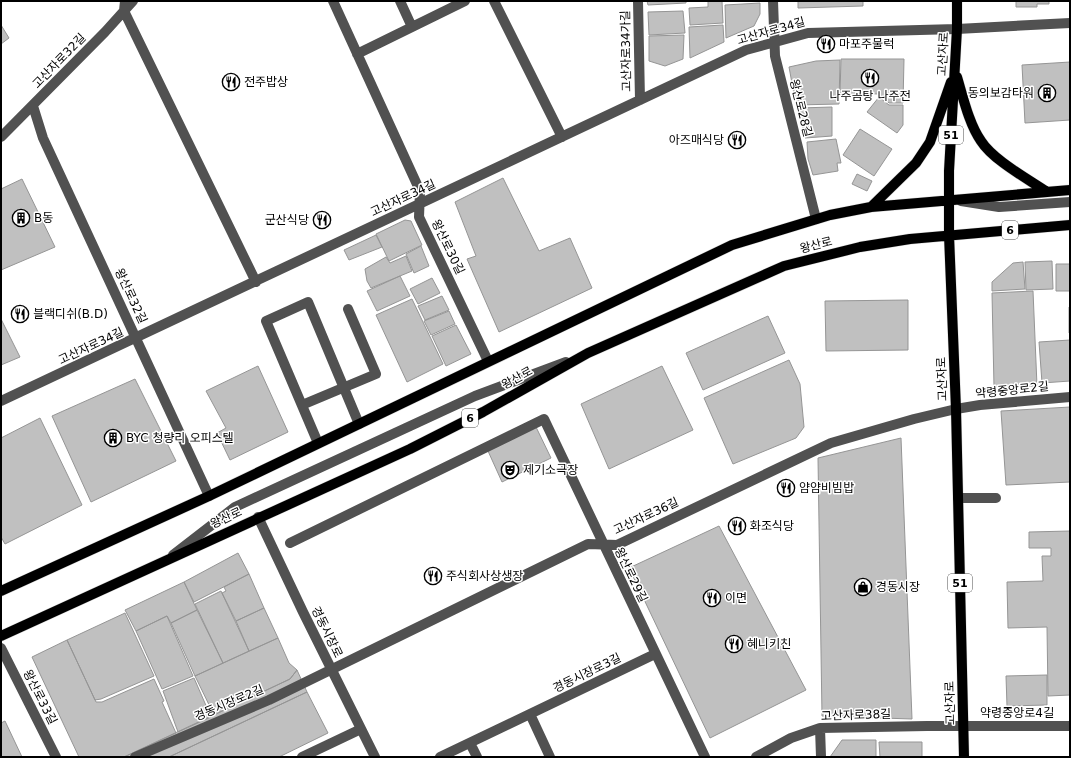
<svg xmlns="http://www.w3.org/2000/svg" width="1071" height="758" font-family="'DejaVu Sans','Noto Sans KR',sans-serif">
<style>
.building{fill:#c0c0c0;stroke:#959595}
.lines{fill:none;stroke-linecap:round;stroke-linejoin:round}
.major-casing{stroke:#dbdbdb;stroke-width:11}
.minor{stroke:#515151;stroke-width:10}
.major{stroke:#000;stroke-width:10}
.labels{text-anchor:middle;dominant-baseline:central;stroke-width:3;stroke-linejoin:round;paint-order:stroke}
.shield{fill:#fff;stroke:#4c4c4c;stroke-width:1}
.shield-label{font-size:11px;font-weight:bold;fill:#000}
.street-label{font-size:12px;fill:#000;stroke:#fff}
.poi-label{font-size:12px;fill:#000;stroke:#fff;text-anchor:start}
</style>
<rect width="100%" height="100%" fill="#fff"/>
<path class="building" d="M 647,1 L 686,1 L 686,3 L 648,5 Z
M 708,1 L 722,1 L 723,23 L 690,25 L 689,8 L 708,7 Z
M 798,1 L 863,1 L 863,6 L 798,8 Z
M 1016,1 L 1049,1 L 1049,4 L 1037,4 L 1037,7 L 1016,7 Z
M 760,3 L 760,14 L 754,26 L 726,38 L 725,5 Z
M 683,11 L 685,33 L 649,35 L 648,12 Z
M 1,25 L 9,38 L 1,44 Z
M 723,25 L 724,42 L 690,58 L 689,27 Z
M 684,35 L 683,59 L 665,66 L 649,61 L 649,36 Z
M 841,59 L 904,59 L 903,103 L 889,103 L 879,94 L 840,93 Z
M 840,60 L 839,104 L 796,105 L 789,67 L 816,61 Z
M 1070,62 L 1070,120 L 1025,123 L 1022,65 Z
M 879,97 L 889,105 L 903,105 L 903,125 L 897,133 L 867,112 Z
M 832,107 L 832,136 L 805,138 L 799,108 Z
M 860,129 L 892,149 L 874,176 L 843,155 Z
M 836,139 L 841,163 L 837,163 L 838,171 L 813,175 L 808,159 L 807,142 Z
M 857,174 L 872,181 L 867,191 L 852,184 Z
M 503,178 L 539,251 L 570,238 L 592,288 L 499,332 L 467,259 L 476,256 L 455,202 Z
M 22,179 L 55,247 L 1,270 L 1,189 Z
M 405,220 L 411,221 L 422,245 L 389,261 L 376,234 Z
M 376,235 L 382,247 L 349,260 L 344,250 Z
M 421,246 L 429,266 L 414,273 L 406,254 Z
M 406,256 L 412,271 L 371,288 L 367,281 L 365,269 L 386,257 L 390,263 Z
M 1052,261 L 1053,289 L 1026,290 L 1025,262 Z
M 1023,262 L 1025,289 L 992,291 L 992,282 L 1013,263 Z
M 1056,264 L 1070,264 L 1070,291 L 1056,291 Z
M 400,276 L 410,296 L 377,311 L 367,291 Z
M 432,278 L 440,293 L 418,304 L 410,289 Z
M 1033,291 L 1037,386 L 994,387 L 992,293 Z
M 442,296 L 449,310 L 425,320 L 418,306 Z
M 412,299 L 443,364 L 407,382 L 376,315 Z
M 908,300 L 908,350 L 826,351 L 825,301 Z
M 1069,307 L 1070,307 L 1070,333 L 1069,333 Z
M 449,311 L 455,324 L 431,335 L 424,321 Z
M 768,316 L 785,353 L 703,390 L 686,353 Z
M 1,319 L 20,357 L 1,365 Z
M 456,325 L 471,354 L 446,366 L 432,336 Z
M 1070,340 L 1070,381 L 1042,383 L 1039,342 Z
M 789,360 L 800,384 L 804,427 L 796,438 L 733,464 L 704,398 Z
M 258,366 L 288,432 L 230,460 L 217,433 L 226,428 L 206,391 Z
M 662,366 L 693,430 L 609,469 L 581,404 Z
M 135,379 L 176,461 L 91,502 L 52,416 Z
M 1070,407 L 1070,482 L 1006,485 L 1001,411 Z
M 40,418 L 82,505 L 5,544 L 1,537 L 1,438 Z
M 536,427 L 551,458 L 502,482 L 488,451 Z
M 901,438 L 912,719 L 822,716 L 818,458 Z
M 719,526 L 806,690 L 710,738 L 629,568 Z
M 1070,531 L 1070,695 L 1048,696 L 1047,627 L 1008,628 L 1007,582 L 1043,581 L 1042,556 L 1051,556 L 1051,548 L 1029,548 L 1029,532 Z
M 238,553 L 249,574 L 194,602 L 184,582 Z
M 249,574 L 264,608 L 236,621 L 222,593 L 226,591 L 224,587 Z
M 184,582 L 197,610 L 171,623 L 167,616 L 136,631 L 125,610 Z
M 221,591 L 249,651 L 223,663 L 195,604 Z
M 264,608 L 278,638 L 249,651 L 236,621 Z
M 197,610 L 223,663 L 195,676 L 171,623 Z
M 125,613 L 154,676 L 101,699 L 95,700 L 67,640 Z
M 167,616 L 193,676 L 162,689 L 136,631 Z
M 278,638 L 289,663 L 297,670 L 290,679 L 214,715 L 195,676 Z
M 67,640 L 96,702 L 102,702 L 154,679 L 164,701 L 162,702 L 176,733 L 124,757 L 79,757 L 32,657 Z
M 297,670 L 307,692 L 169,757 L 124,757 L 290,679 Z
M 1047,675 L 1047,705 L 1007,706 L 1006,676 Z
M 194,678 L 211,717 L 178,732 L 163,691 Z
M 307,692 L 328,733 L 279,757 L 169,757 Z
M 5,721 L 22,757 L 1,757 L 1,723 Z
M 842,740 L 876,740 L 876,757 L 830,757 Z
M 879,742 L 922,742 L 922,757 L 880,757 Z"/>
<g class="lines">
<defs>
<path id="major" d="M 957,1 L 957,29 L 949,171 L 949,235 L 956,409 L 964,757
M 957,77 C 963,97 969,124 981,141 C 993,160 1028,179 1047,192
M 871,207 L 916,163 L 930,142 L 951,82
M 1,591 L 209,496 L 732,245 L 830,215 L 871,207 L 1070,190
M 1,636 L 410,449 L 483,412 L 588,353 L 784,266 L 860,247 L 910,239 L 1070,225"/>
</defs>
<use href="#major" class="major-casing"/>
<path class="minor" d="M 125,1 L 124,11 L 256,282
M 333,1 L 420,191 L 419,217 L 488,361
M 400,1 L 412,27
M 494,1 L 562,137
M 638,1 L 640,100
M 773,1 L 775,56 L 816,219
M 357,54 L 465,1
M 33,106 L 43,138 L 209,496
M 1,137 L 105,32 L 133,1
M 961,201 L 999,207 L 1070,202
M 1,401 L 746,50 L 808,33 L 957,29 L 1070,23
M 302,405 L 376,374 L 348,309
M 318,443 L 266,321 L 308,302 L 359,424
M 958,498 L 996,498
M 258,517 L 303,612 L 375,757
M 290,543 L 544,419 L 705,757
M 173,555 L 235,507 L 475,396 L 566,362
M 1,648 L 56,757
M 530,714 L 550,757
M 820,728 L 821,757
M 470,743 L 477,757
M 135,757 L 269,700 L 588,544 L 617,545 L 831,443 L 914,419 L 956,409 L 980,405 L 1070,397
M 302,757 L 361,729
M 440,757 L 655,654
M 756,757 L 791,738 L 820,728 L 927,726 L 1070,726"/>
<use href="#major" class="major"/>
</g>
<defs>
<symbol id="restaurant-ring" viewBox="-11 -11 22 22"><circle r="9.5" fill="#fff" stroke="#000" stroke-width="1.5"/><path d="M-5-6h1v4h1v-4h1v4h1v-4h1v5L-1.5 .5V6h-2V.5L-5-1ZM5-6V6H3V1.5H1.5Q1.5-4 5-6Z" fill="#000"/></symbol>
<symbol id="building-ring" viewBox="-11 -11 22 22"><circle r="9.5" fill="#fff" stroke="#000" stroke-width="1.5"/><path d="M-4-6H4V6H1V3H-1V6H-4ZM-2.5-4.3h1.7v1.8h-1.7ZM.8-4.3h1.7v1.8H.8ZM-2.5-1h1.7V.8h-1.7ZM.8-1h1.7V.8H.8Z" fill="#000"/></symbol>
<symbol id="theatre-ring" viewBox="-11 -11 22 22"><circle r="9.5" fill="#fff" stroke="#000" stroke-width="1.5"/><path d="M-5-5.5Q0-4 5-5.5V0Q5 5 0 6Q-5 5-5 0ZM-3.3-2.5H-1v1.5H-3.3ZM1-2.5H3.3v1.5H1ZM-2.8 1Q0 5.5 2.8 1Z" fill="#000"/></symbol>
<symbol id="shop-ring" viewBox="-11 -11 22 22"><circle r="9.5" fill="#fff" stroke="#000" stroke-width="1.5"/><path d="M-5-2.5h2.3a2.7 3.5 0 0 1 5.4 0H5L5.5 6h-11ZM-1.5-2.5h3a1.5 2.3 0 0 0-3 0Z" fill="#000"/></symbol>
</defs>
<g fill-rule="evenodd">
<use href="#restaurant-ring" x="816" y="34" width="20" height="20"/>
<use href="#restaurant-ring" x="860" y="68" width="20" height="20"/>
<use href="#restaurant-ring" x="221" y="72" width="20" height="20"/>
<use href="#building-ring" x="1037" y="83" width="20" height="20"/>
<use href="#restaurant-ring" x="727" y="130" width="20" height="20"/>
<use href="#building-ring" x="11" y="208" width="20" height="20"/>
<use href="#restaurant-ring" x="312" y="210" width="20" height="20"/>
<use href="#restaurant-ring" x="10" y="304" width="20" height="20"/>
<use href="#building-ring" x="103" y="428" width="20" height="20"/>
<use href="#theatre-ring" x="500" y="460" width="20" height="20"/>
<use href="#restaurant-ring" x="776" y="478" width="20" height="20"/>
<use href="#restaurant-ring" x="727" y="516" width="20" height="20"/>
<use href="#restaurant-ring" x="423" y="566" width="20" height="20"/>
<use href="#shop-ring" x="853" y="577" width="20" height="20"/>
<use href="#restaurant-ring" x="702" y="588" width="20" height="20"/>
<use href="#restaurant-ring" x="724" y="634" width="20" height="20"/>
</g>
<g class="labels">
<g class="shield">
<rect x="939" y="126" width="24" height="18" rx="3"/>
<rect x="1002" y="221" width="16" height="18" rx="3"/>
<rect x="462" y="409" width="16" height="18" rx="3"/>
<rect x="948" y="574" width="24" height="18" rx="3"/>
</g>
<g class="shield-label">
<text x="951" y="135">51</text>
<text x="1010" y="230">6</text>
<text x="470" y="418">6</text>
<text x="960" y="583">51</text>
</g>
<g class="street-label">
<text transform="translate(771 31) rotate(-16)">고산자로34길</text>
<text transform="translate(626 51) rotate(-91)">고산자로34가길</text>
<text transform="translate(943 54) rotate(-87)">고산자로</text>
<text transform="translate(59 61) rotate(-46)">고산자로32길</text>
<text transform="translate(801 108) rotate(76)">왕산로28길</text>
<text transform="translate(403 198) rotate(-25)">고산자로34길</text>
<text transform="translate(816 245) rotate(-14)">왕산로</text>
<text transform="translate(448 247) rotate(64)">왕산로30길</text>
<text transform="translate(131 296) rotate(65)">왕산로32길</text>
<text transform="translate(91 346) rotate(-25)">고산자로34길</text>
<text transform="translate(517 378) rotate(-29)">왕산로</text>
<text transform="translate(942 379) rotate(-92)">고산자로</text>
<text transform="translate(1012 390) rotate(-6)">약령중앙로2길</text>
<text transform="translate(646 516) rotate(-25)">고산자로36길</text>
<text transform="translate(226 518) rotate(-25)">왕산로</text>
<text transform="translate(631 575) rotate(64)">왕산로29길</text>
<text transform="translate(327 632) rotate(64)">경동시장로</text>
<text transform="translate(587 673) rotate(-26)">경동시장로3길</text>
<text transform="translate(40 697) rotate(63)">왕산로33길</text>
<text transform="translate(229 703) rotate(-23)">경동시장로2길</text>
<text transform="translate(950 703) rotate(-91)">고산자로</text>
<text x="1017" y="713">약령중앙로4길</text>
<text transform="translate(856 715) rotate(-2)">고산자로38길</text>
</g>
<g class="poi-label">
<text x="839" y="44">마포주물럭</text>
<text x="244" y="82">전주밥상</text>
<text x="1034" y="93" text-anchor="end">동의보감타워</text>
<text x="870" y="96" text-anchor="middle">나주곰탕 나주전</text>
<text x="724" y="140" text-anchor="end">아즈매식당</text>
<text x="34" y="218">B동</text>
<text x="309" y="220" text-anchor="end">군산식당</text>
<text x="33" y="314">블랙디쉬(B.D)</text>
<text x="126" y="438">BYC 청량리 오피스텔</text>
<text x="523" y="470">제기소극장</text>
<text x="799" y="488">얌얌비빔밥</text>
<text x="750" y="526">화조식당</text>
<text x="446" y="576">주식회사상생장</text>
<text x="876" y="587">경동시장</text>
<text x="725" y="598">이면</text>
<text x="747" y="644">혜니키친</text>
</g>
</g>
<rect width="1071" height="758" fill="none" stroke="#000000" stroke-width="4"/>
</svg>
